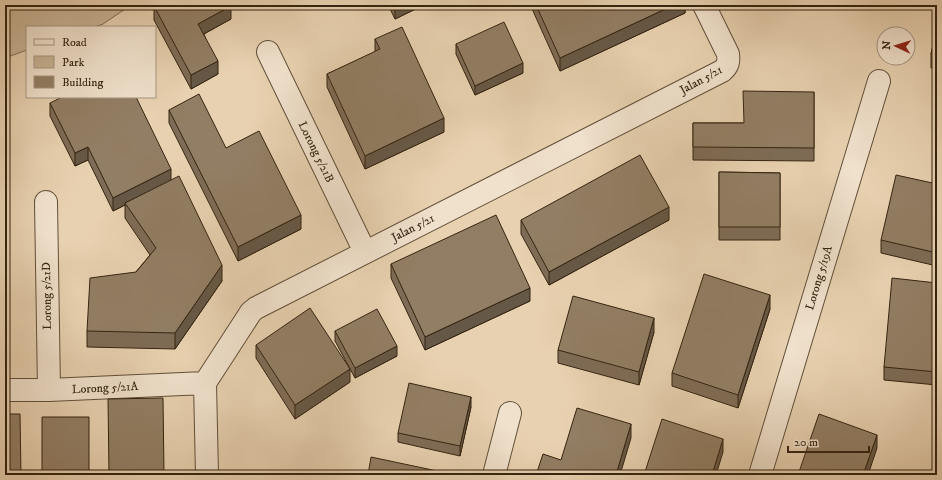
<svg xmlns="http://www.w3.org/2000/svg" width="942" height="480" font-family="'IM FELL DW Pica',serif">
<style>
.green{fill:#c9b495;stroke:#7e6c53}
.lines{fill:none;stroke-linecap:round;stroke-linejoin:round}
.stream{stroke:#7b6850;stroke-width:8}
.street-casing{stroke:#614f39;stroke-width:24}
.street{stroke:#f0e1cc;stroke-width:22}
.wall{fill:#7e6c56;stroke:#342411}
.shaded-wall{fill:#665846;stroke:#342411}
.building{fill:#927e64;stroke:#342411}
.labels{text-anchor:middle;dominant-baseline:central;stroke-width:3.5;stroke-linejoin:round;paint-order:stroke}
.street-label{font-size:12px;fill:#342411;stroke:#f0e1cc}
</style>
<rect width="100%" height="100%" fill="#e8d1b0"/>
<filter id="stains"><feTurbulence type="fractalNoise" baseFrequency=".005" numOctaves="4"/><feColorMatrix values="0 0 0 0 .2 0 0 0 0 .09 0 0 0 0 .02 0 0 0 .5 -.17"/></filter>
<radialGradient id="worn" r=".72"><stop offset=".6" stop-color="#630" stop-opacity="0"/><stop offset="1" stop-color="#630" stop-opacity=".3"/></radialGradient>
<path class="green" d="M 5,5 L 131,5 L 103,24 L 94,27 L 27,27 L 27,50 L 5,58 Z"/>
<g class="lines">
<path class="stream" d="M 934,475 L 937,465"/>
<defs>
<path id="street" d="M 268,52 L 365,252
M 46,202 L 49,390
M 5,390 L 49,390 L 205,383
M 207,475 L 205,383 L 251,312 L 256,308 L 722,71 C 728,66 729,62 728,54 L 704,5
M 494,475 L 510,413
M 760,475 L 879,81"/>
</defs>
<use href="#street" class="street-casing"/>
<use href="#street" class="street"/>
</g>
<path class="wall" d="M 388,5 L 424,5 L 395,19 Z
M 533,5 L 685,5 L 685,13 L 560,71 L 533,11 Z
M 154,6 L 231,19 L 204,34 L 218,74 L 191,89 L 154,20 Z
M 937,28 L 937,69 L 931,68 L 931,54 Z
M 375,39 L 444,132 L 365,169 L 327,87 L 327,74 L 375,52 Z
M 456,44 L 523,73 L 475,95 L 456,54 Z
M 814,92 L 814,161 L 693,160 L 693,123 L 744,123 Z
M 50,103 L 171,180 L 222,281 L 175,349 L 87,347 L 87,331 L 150,255 L 125,218 L 125,205 L 113,211 L 88,160 L 75,166 L 50,116 Z
M 169,110 L 226,148 L 301,229 L 238,261 L 169,123 Z
M 719,172 L 780,173 L 780,240 L 719,240 Z
M 937,184 L 937,266 L 881,253 L 881,240 Z
M 521,220 L 669,220 L 549,285 L 521,234 Z
M 391,264 L 530,301 L 425,350 L 391,278 Z
M 937,283 L 937,385 L 884,380 L 884,367 Z
M 770,309 L 738,408 L 672,386 L 672,373 Z
M 335,331 L 397,356 L 355,378 L 335,341 Z
M 654,332 L 639,385 L 558,363 L 558,350 Z
M 256,345 L 350,382 L 295,419 L 256,358 Z
M 471,407 L 460,456 L 398,442 L 398,433 Z"/>
<path class="shaded-wall" d="M 403,5 L 424,5 L 395,19 L 395,9 Z
M 674,5 L 685,5 L 685,13 L 560,71 L 560,58 Z
M 231,6 L 231,19 L 198,37 L 198,24 Z
M 218,61 L 218,74 L 191,89 L 191,75 Z
M 523,63 L 523,73 L 475,95 L 475,86 Z
M 444,118 L 444,132 L 365,169 L 365,156 Z
M 88,147 L 88,160 L 75,166 L 75,153 Z
M 171,169 L 171,182 L 125,203 L 125,205 L 113,211 L 113,198 Z
M 669,207 L 669,220 L 549,285 L 549,272 Z
M 301,215 L 301,229 L 238,261 L 238,247 Z
M 222,265 L 222,281 L 175,349 L 175,333 Z
M 530,288 L 530,301 L 425,350 L 425,337 Z
M 770,295 L 770,309 L 738,408 L 738,395 Z
M 654,318 L 654,332 L 639,385 L 639,372 Z
M 397,346 L 397,356 L 355,378 L 355,368 Z
M 350,369 L 350,382 L 295,419 L 295,405 Z
M 471,397 L 471,407 L 460,456 L 460,446 Z
M 631,424 L 631,438 L 620,475 L 616,475 Z
M 877,435 L 877,448 L 868,475 L 863,475 Z
M 723,439 L 723,452 L 716,475 L 712,475 Z"/>
<path class="building" d="M 156,5 L 231,5 L 231,6 L 198,24 L 218,61 L 191,75 L 154,6 Z
M 393,5 L 403,5 L 395,9 Z
M 536,5 L 674,5 L 560,58 Z
M 504,22 L 523,63 L 475,86 L 456,44 Z
M 402,27 L 444,118 L 365,156 L 327,74 L 380,49 L 375,39 Z
M 937,28 L 937,56 L 931,54 Z
M 743,91 L 814,92 L 814,148 L 693,147 L 693,123 L 744,123 Z
M 199,94 L 226,148 L 259,131 L 301,215 L 238,247 L 169,110 Z
M 62,97 L 136,97 L 171,169 L 113,198 L 88,147 L 75,153 L 50,103 Z
M 640,155 L 669,207 L 549,272 L 521,220 Z
M 719,172 L 780,173 L 780,227 L 719,227 Z
M 896,175 L 937,184 L 937,253 L 881,240 Z
M 179,176 L 222,265 L 175,333 L 87,331 L 90,278 L 136,272 L 156,248 L 125,203 Z
M 496,215 L 530,288 L 425,337 L 391,264 Z
M 704,274 L 770,295 L 738,395 L 672,373 Z
M 892,278 L 937,283 L 937,372 L 884,367 Z
M 573,296 L 654,318 L 639,372 L 558,350 Z
M 310,308 L 350,369 L 295,405 L 256,345 Z
M 377,309 L 397,346 L 355,368 L 335,331 Z
M 409,383 L 471,397 L 460,446 L 398,433 Z
M 163,398 L 164,475 L 109,475 L 108,399 Z
M 577,408 L 631,424 L 616,475 L 536,475 L 543,454 L 561,460 Z
M 5,414 L 20,414 L 21,475 L 5,475 Z
M 819,414 L 877,435 L 863,475 L 798,475 Z
M 42,417 L 89,417 L 89,475 L 42,475 Z
M 662,419 L 723,439 L 712,475 L 644,475 Z
M 371,457 L 456,475 L 368,475 Z"/>
<g class="labels">
<g class="street-label">
<text transform="translate(701 80) rotate(-29)">Jalan 5/21</text>
<text transform="translate(316 152) rotate(64)">Lorong 5/21B</text>
<text transform="translate(413 228) rotate(-27)">Jalan 5/21</text>
<text transform="translate(819 278) rotate(-73)">Lorong 5/19A</text>
<text transform="translate(47 296) rotate(-91)">Lorong 5/21D</text>
<text transform="translate(105 388) rotate(-3)">Lorong 5/21A</text>
</g>
</g>
<rect width="942" height="480" fill="none" stroke="#e8d1b0" stroke-width="20"/>
<rect x="6" y="6" width="930" height="468" fill="none" stroke="#342411" stroke-width="2"/>
<rect x="10" y="10" width="922" height="460" fill="none" stroke="#342411"/>
<rect x="26" y="26" width="130" height="72" fill="#f0e1cc" stroke="#a59581"/>
<rect x="34" y="39" width="20" height="6" fill="#f0e1cc" stroke="#a59581"/>
<text x="62" y="46" font-size="12" fill="#342411">Road</text>
<rect x="34" y="56" width="20" height="12" fill="#c9b495" stroke="#a59581"/>
<text x="62" y="66" font-size="12" fill="#342411">Park</text>
<rect x="34" y="76" width="20" height="12" fill="#927e64" stroke="#a59581"/>
<text x="62" y="86" font-size="12" fill="#342411">Building</text>
<g transform="translate(896 46) rotate(274)"><circle r="19" fill="#f0e1cc" stroke="#a59581"/>
<path d="M0-3L7 15L0 10L-7 15Z" fill="#8f2418"/>
<text y="-6" font-size="11" font-weight="bold" text-anchor="middle" fill="#342411">N</text>
</g>
<path d="M788 446v6h81v-6" fill="none" stroke="#342411" stroke-width="2"/>
<text x="794" y="446" font-size="12" fill="#342411" stroke="#f0e1cc" stroke-width="3" paint-order="stroke">20 m</text>
<rect width="100%" height="100%" filter="url(#stains)"/>
<rect width="100%" height="100%" fill="url(#worn)"/>
</svg>
